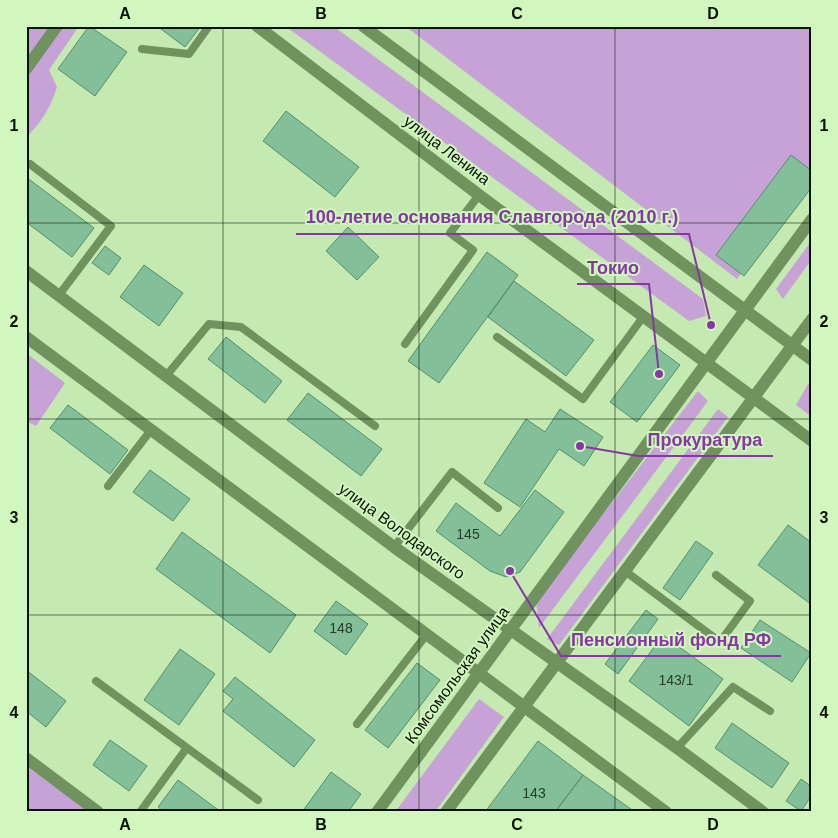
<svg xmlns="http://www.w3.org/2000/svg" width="838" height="838" font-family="Helvetica,sans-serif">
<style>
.green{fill:#c7a2d7}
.building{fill:#83bf98;stroke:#548f6a}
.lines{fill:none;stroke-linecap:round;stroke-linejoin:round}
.service{stroke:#70925f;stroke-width:8}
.pedestrian{stroke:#70925f;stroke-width:12}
.minor{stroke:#70925f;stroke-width:12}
.tertiary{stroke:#70925f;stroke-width:12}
.grid{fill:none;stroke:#081402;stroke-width:1;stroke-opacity:0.55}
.labels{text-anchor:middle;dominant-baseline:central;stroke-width:4;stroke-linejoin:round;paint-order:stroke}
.number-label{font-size:14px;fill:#273f28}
.street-label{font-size:16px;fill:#081402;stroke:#d1f7bf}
.leader{fill:none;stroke:#8736a5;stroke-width:2}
.callout-dot{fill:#8736a5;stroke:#d1f7bf;stroke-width:2}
.callout-label{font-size:18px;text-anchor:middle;font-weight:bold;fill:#8736a5;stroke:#d1f7bf;stroke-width:4;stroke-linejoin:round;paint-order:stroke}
.neatline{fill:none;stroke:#081402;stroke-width:2}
.grid-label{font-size:16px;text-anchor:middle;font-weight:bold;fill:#081402}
</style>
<rect width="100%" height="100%" fill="#c4eab2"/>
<path class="green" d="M 26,26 L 79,26 L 49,70 L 57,87 C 50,109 42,121 26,138 Z
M 285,26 L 333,26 L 703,299 L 706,316 L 689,321 Z
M 405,26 L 812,26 L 812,180 L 737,279 Z
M 812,240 L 812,259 L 783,299 L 776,289 Z
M 26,353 L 65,383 L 36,426 L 26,421 Z
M 808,384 L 812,386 L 812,417 L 796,405 Z
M 698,391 L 708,401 L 539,628 L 536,601 Z
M 718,409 L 728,417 L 559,645 L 547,639 Z
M 479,699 L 504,717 L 435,812 L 395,812 Z
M 26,766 L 90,812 L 30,812 L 26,809 Z"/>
<path class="building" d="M 89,26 L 127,52 L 95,96 L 58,69 Z
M 157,26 L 201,26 L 185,47 Z
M 286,111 L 359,167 L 335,197 L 263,141 Z
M 791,155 L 812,171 L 812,187 L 744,276 L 716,255 Z
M 26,177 L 94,228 L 72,257 L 26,222 Z
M 348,227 L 379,257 L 357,280 L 326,251 Z
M 105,246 L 121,258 L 109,275 L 92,263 Z
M 487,252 L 518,275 L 439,383 L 408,361 Z
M 144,265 L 183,293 L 159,326 L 120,297 Z
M 514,281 L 594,340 L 566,376 L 488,317 Z
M 226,337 L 282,381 L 265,403 L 208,359 Z
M 653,345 L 680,365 L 637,422 L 610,402 Z
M 308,393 L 382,449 L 361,476 L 287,420 Z
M 68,405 L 128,450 L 110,474 L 50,428 Z
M 560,409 L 603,437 L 584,466 L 559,449 L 520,507 L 484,483 L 526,419 L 545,432 Z
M 150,470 L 190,499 L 173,521 L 133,492 Z
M 535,490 L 564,512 L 520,572 L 506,577 L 490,571 L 436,531 L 456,503 L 500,536 Z
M 788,525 L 812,543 L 812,605 L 758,565 Z
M 182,532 L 296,615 L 270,653 L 156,569 Z
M 696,541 L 713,553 L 680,600 L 663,588 Z
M 336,601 L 368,624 L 346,655 L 314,631 Z
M 646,610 L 658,619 L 618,674 L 605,664 Z
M 760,620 L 811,653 L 792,682 L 741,648 Z
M 663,635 L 723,679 L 689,726 L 629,681 Z
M 180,649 L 215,674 L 179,725 L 144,700 Z
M 417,663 L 440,680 L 388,748 L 365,730 Z
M 26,670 L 66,701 L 46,727 L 26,711 Z
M 235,677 L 315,740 L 294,767 L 223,711 L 233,699 L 223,691 Z
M 732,723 L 789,763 L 772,788 L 715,748 Z
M 110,740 L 147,766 L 129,791 L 93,765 Z
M 538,741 L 583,775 L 555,812 L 485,812 Z
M 331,772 L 361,794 L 348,812 L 302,812 Z
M 583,775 L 635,812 L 555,812 Z
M 801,779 L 812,787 L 812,795 L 801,811 L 786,801 Z
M 178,780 L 221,812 L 164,812 L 158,807 Z"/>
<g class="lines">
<path class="service" d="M 142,49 L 189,54 L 209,26
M 30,164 L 111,226 L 59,295
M 497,337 L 583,399 L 643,317
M 405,344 L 473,250 L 450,233 L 479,195
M 166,376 L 209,324 L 241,327 L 375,426
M 108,486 L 151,430
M 394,547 L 452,472 L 498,508
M 625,571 L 720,642 L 750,601 L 716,575
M 96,681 L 258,800
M 357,724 L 427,634
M 677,748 L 733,687 L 770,711
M 140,812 L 186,749"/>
<path class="pedestrian" d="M 26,69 L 57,26"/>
<path class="minor" d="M 26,271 L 394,547 L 677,748 L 763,812
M 26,337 L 666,812
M 26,758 L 98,812"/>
<path class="tertiary" d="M 257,26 L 479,195 L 812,441
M 363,26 L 812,360
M 377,812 L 812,219
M 446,812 L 812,319"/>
</g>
<path class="grid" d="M 223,26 L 223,812M 419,26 L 419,812M 615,26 L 615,812M 26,223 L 812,223M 26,419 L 812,419M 26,615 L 812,615"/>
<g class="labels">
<g class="number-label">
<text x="468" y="534">145</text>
<text x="341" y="628">148</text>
<text x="676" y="680">143/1</text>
<text x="534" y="793">143</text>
</g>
<g class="street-label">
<text transform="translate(447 150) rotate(37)">улица Ленина</text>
<text transform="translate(402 531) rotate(36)">улица Володарского</text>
<text transform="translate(457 675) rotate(-54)">Комсомольская улица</text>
</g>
</g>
<path class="leader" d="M711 325L689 234H296M659 374L649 284H577M580 446L638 456H773M510 571L561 656H781"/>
<g class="callout-dot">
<circle cx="711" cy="325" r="5"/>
<circle cx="659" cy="374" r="5"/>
<circle cx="580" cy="446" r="5"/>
<circle cx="510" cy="571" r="5"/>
</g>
<g class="callout-label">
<text x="492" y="223">100-летие основания Славгорода (2010 г.)</text>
<text x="613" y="274">Токио</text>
<text x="705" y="446">Прокуратура</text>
<text x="671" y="646">Пенсионный фонд РФ</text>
</g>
<rect width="838" height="838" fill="none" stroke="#d1f7bf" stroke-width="55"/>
<rect x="28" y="28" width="782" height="782" class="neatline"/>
<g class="grid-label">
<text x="125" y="19">A</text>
<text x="321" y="19">B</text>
<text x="517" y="19">C</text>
<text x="713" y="19">D</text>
<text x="14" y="131">1</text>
<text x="824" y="131">1</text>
<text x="14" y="327">2</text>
<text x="824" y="327">2</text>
<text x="14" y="523">3</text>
<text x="824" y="523">3</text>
<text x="14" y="718">4</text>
<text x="824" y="718">4</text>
<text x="125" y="830">A</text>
<text x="321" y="830">B</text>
<text x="517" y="830">C</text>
<text x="713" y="830">D</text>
</g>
</svg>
